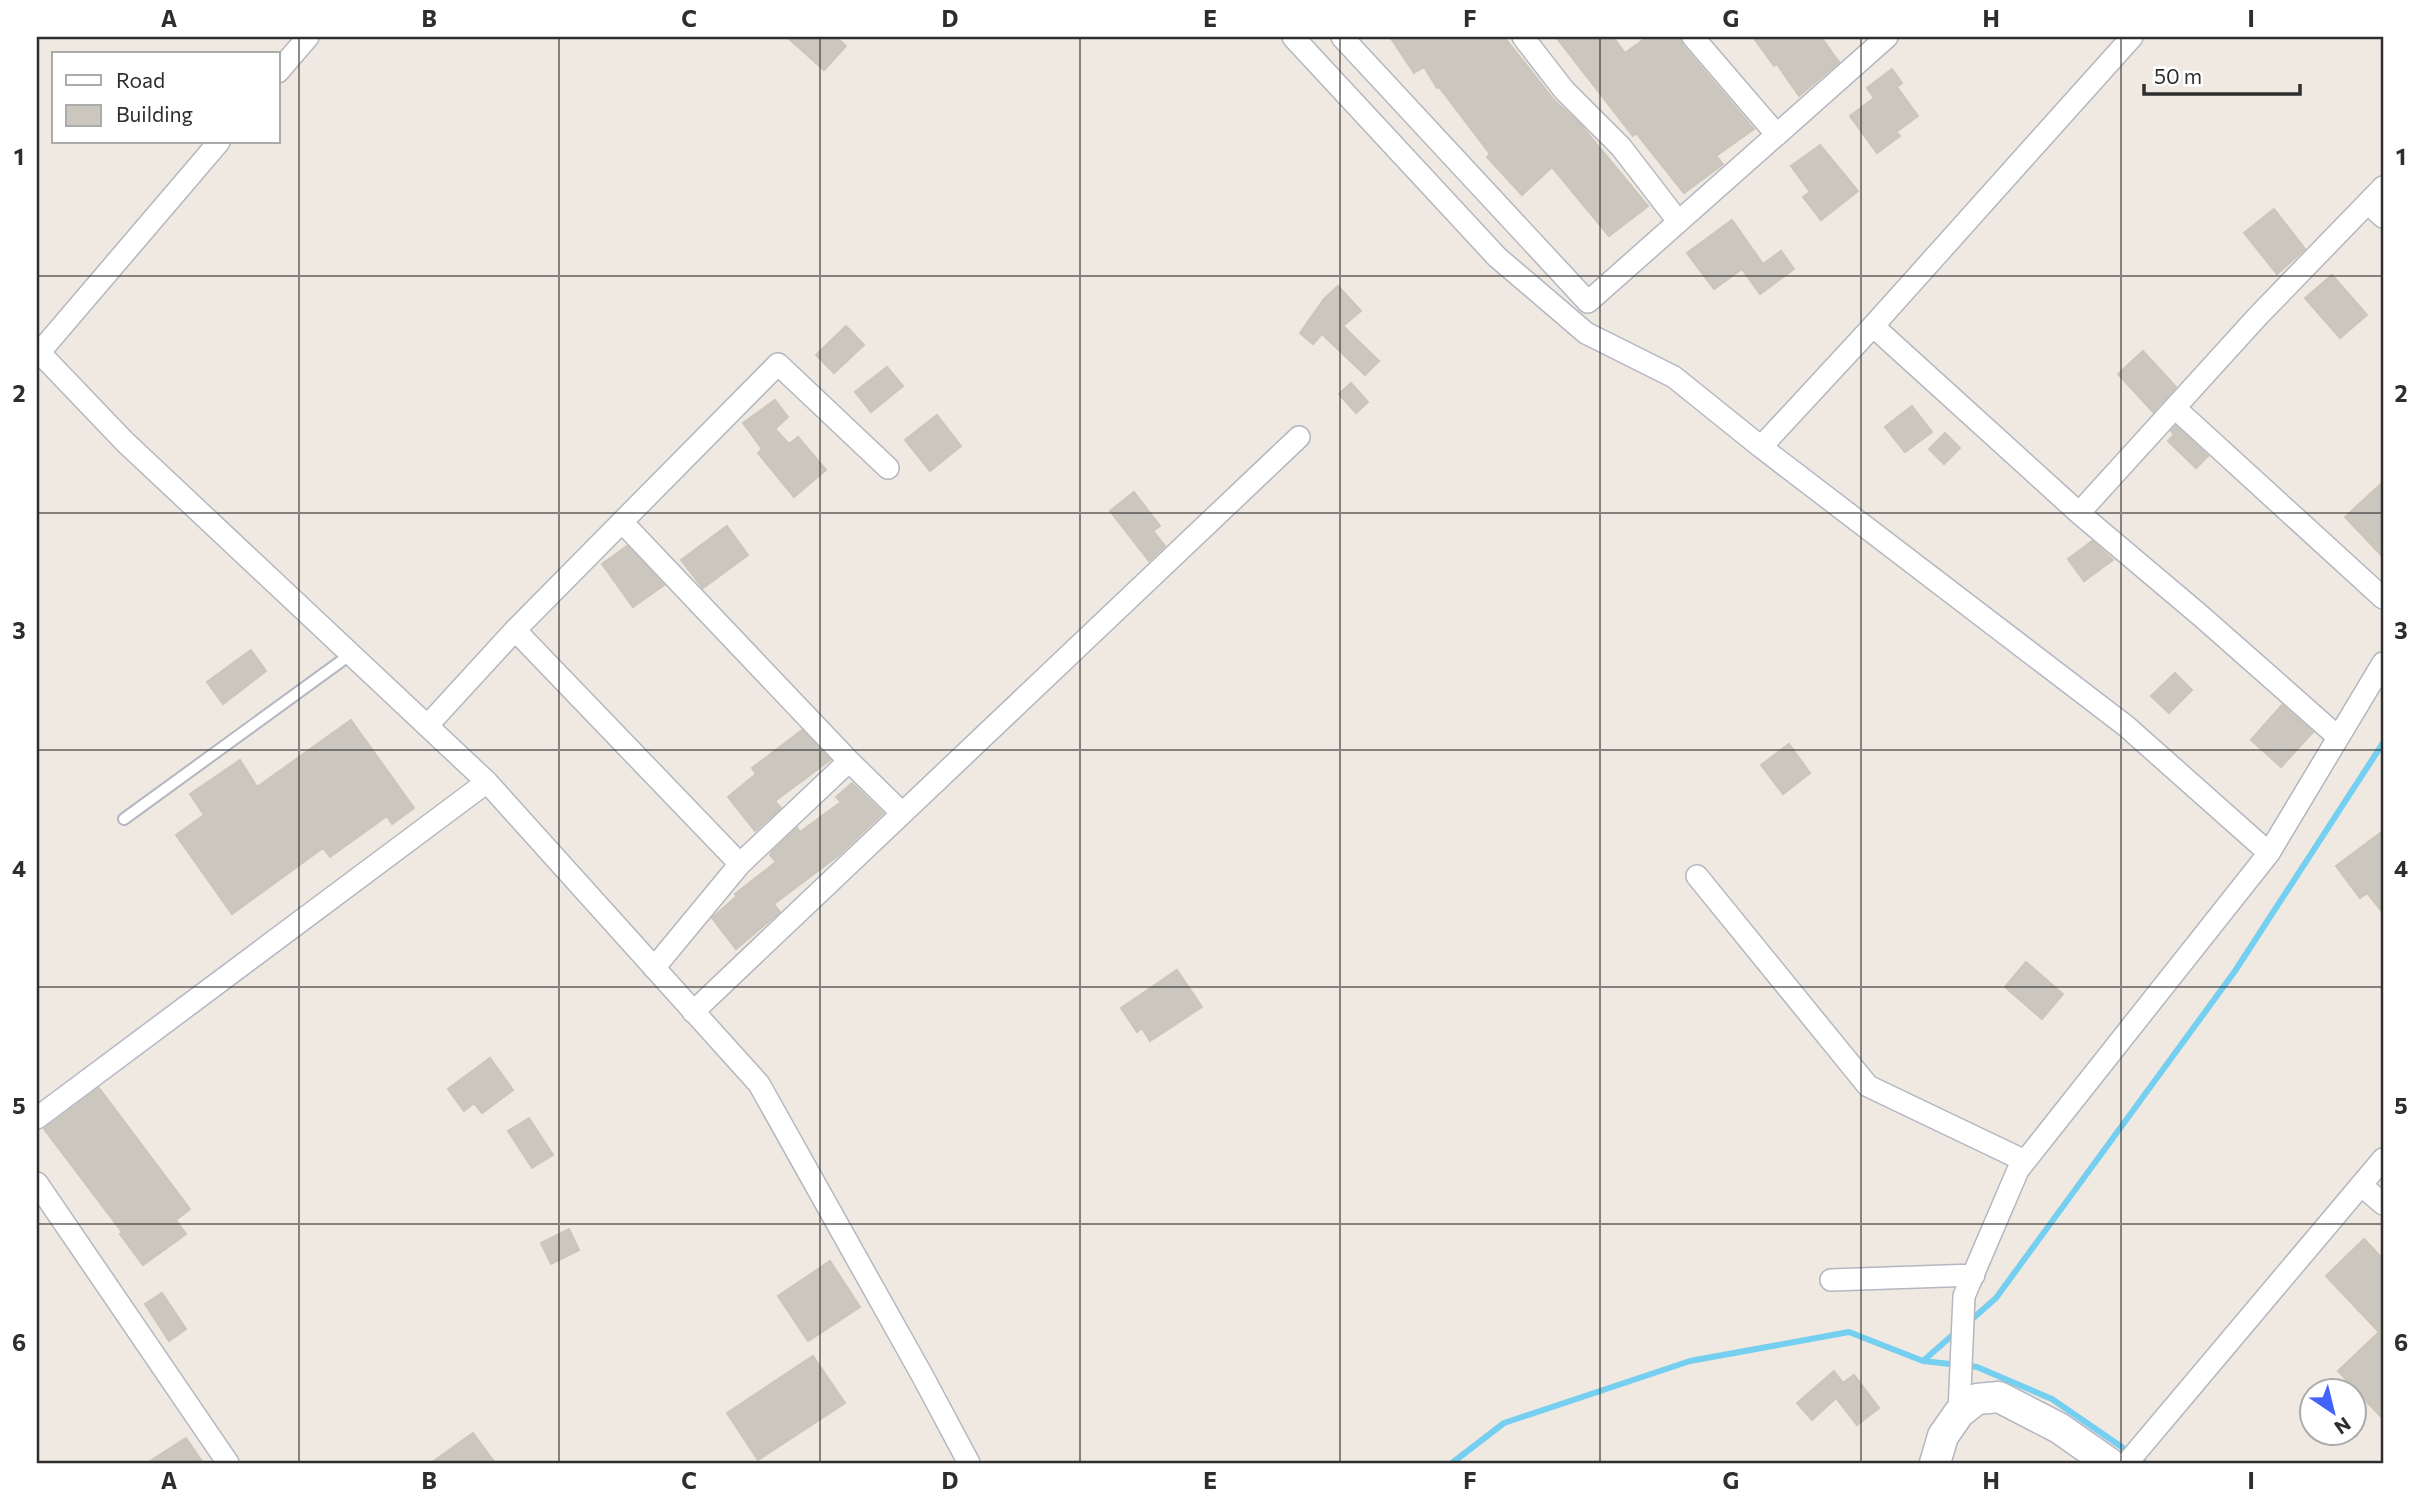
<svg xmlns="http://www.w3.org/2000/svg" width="2420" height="1500" font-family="Commissioner,sans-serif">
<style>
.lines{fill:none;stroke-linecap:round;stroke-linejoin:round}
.stream{stroke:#75cff0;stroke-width:6}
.building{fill:#cbc7bf;stroke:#cbc5ba;stroke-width:2}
.service-casing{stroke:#b4b7c1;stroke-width:14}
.minor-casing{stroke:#b4b7c1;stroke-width:24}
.secondary-casing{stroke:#b4b7c1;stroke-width:33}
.service{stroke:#fff;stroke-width:10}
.minor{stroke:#fff;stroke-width:21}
.secondary{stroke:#fff;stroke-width:30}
.grid{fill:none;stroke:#2e2e2e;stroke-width:2;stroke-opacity:0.55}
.neatline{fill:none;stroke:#2e2e2e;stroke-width:2.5}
.grid-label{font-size:23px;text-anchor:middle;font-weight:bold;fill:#2e2e2e}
</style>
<rect width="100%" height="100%" fill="#efe9e1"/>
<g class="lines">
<path class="stream" d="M 1970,1321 L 1996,1298 L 2235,971 L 2383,743
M 1923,1361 L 1977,1367 L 2052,1399 L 2145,1463
M 1452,1463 L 1504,1423 L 1690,1361 L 1849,1332 L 1923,1361 L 1956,1332"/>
</g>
<path class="building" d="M 787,37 L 836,37 L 846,46 L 824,70 Z
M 1390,37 L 1504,37 L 1554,100 L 1580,124 L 1648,206 L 1609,236 L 1552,167 L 1522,195 L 1487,157 L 1490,154 L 1439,87 L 1437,88 L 1424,67 L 1414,73 Z
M 1556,37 L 1613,37 L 1625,53 L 1647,37 L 1680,37 L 1683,46 L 1754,129 L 1716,156 L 1723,164 L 1684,193 L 1636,133 L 1633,136 Z
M 1753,37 L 1821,37 L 1839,62 L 1799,96 L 1777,64 L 1774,66 Z
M 1892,69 L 1902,83 L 1897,87 L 1918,116 L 1896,132 L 1900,136 L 1877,153 L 1850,116 L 1874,98 L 1867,88 Z
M 1820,145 L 1858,191 L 1821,220 L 1803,197 L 1810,192 L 1791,166 Z
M 2274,209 L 2305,249 L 2277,274 L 2244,233 Z
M 1732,220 L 1763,264 L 1781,251 L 1794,269 L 1760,294 L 1742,269 L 1714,289 L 1687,253 Z
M 2332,275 L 2367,315 L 2340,338 L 2305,298 Z
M 1338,286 L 1361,311 L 1343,326 L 1379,361 L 1365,375 L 1322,334 L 1313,344 L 1300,333 L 1324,299 Z
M 846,326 L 864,345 L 834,373 L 816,355 Z
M 2143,351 L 2176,387 L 2153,412 L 2118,374 Z
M 887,367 L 903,386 L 871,412 L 855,392 Z
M 1351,383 L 1368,402 L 1356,413 L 1339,394 Z
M 775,400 L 788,417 L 775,429 L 789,444 L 798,437 L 826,470 L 794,497 L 758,453 L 762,449 L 743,423 Z
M 1912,406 L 1932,432 L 1905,452 L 1885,427 Z
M 937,415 L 961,446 L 930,471 L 905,440 Z
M 2176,426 L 2208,456 L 2196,468 L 2168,441 L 2174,435 L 2171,431 Z
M 1945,433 L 1960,448 L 1944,464 L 1929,449 Z
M 2383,482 L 2383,557 L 2345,517 Z
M 1134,492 L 1160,526 L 1153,531 L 1165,546 L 1149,561 L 1110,511 Z
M 727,526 L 748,555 L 703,588 L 681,560 Z
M 2092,541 L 2113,560 L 2084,581 L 2068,559 Z
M 627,546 L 664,585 L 633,607 L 602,564 Z
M 251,650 L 266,671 L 223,704 L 207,682 Z
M 2175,673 L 2192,690 L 2169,713 L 2151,696 Z
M 2282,705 L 2313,732 L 2281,767 L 2251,740 Z
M 351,720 L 414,808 L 392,824 L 387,816 L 330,857 L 323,848 L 232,914 L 176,835 L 204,815 L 190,794 L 240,760 L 257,787 Z
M 802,730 L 830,760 L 775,801 L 781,808 L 755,831 L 728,797 L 756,774 L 752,768 Z
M 1789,744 L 1810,773 L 1783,794 L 1761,765 Z
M 852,783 L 883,813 L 839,855 L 774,904 L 780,912 L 736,949 L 712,918 L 737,896 L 735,894 L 776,862 L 770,855 L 772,852 L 797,828 L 800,832 L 841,802 L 836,797 Z
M 2383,831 L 2383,913 L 2367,893 L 2360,898 L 2336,866 Z
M 2026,962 L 2063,994 L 2042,1019 L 2005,987 Z
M 1177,970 L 1202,1007 L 1150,1041 L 1142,1028 L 1137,1032 L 1121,1008 Z
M 490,1058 L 513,1090 L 482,1113 L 474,1103 L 464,1111 L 448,1089 Z
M 99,1088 L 190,1209 L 176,1220 L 186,1234 L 143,1265 L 120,1234 L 122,1232 L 44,1129 Z
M 529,1118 L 553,1155 L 532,1168 L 508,1131 Z
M 569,1229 L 579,1250 L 551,1264 L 541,1243 Z
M 2364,1239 L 2383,1259 L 2383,1419 L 2338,1371 L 2379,1332 L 2326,1276 Z
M 830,1261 L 860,1307 L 808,1341 L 778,1296 Z
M 162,1293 L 186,1329 L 169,1341 L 145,1304 Z
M 813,1356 L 845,1403 L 758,1460 L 727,1413 Z
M 1834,1371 L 1843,1383 L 1854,1375 L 1879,1408 L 1857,1425 L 1836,1398 L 1812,1420 L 1797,1403 Z
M 473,1433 L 495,1463 L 431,1463 Z
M 186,1438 L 203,1463 L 147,1463 Z"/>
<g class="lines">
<defs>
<path id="service" d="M 124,819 L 351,654"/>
<path id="minor" d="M 1293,37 L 1497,257 L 1586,333 L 1674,377 L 1761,447 L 2126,726 L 2269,853
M 1342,37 L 1588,302 L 1887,37
M 1523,37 L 1564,90 L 1621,147 L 1678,221
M 1693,37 L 1777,135
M 278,72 L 308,37
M 2368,203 L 2383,217
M 1873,326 L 2079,513 L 2201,616 L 2338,737
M 37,350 L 125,442 L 487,782 L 759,1084 L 922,1375 L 969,1463
M 39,353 L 219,142
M 2175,408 L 2383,598
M 1761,447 L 1873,326 L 2132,37
M 2079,513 L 2258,316 L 2383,187
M 622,522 L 849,761 L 902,813
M 515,630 L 740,864
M 427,726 L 515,630 L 778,364 L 888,468
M 1697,876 L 1868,1086 L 2025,1161
M 654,968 L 740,864 L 849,761
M 693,1012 L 1299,437
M 37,1118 L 487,782
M 37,1183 L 228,1463
M 2361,1185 L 2383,1204
M 1831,1280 L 1974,1275
M 1959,1413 L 1964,1296 L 2018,1170 L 2269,853 L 2383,663
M 2127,1463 L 2383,1159"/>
<path id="secondary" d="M 1935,1463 L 1943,1436 L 1959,1413 L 1977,1399 L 1999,1397 L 2059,1428 L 2109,1463"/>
</defs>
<use href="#service" class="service-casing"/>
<use href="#minor" class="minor-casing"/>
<use href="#secondary" class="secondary-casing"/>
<use href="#service" class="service"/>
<use href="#minor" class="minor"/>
<use href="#secondary" class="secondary"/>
</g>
<path class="grid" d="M 299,37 L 299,1463M 559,37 L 559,1463M 820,37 L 820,1463M 1080,37 L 1080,1463M 1340,37 L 1340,1463M 1600,37 L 1600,1463M 1861,37 L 1861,1463M 2121,37 L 2121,1463M 37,276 L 2383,276M 37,513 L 2383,513M 37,750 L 2383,750M 37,987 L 2383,987M 37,1224 L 2383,1224"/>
<rect width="2420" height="1500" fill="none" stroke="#ffffff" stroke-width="77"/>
<rect x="52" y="52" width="228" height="91" fill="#ffffff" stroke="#ababab" stroke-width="2"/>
<rect x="66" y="75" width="35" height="10" fill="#ffffff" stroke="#ababab" stroke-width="2"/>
<text x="116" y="88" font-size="21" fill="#2e2e2e">Road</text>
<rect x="66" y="105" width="35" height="21" fill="#cbc7bf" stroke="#ababab" stroke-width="2"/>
<text x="116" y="122" font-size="21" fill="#2e2e2e">Building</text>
<g transform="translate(2333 1412) rotate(145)"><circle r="33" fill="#ffffff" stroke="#ababab" stroke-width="2"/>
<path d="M0-5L12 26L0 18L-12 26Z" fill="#4264fb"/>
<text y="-10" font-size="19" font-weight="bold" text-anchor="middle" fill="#2e2e2e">N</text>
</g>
<path d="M2144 84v10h156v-10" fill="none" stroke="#2e2e2e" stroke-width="3.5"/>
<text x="2154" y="84" font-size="21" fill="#2e2e2e" stroke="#ffffff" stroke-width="5" paint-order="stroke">50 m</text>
<rect x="38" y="38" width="2344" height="1424" class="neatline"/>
<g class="grid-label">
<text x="169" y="27">A</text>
<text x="429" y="27">B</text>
<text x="689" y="27">C</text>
<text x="950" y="27">D</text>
<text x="1210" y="27">E</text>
<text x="1470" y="27">F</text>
<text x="1731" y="27">G</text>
<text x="1991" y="27">H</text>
<text x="2251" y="27">I</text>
<text x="19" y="165">1</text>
<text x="2401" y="165">1</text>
<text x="19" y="402">2</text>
<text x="2401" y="402">2</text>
<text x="19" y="639">3</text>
<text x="2401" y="639">3</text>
<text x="19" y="877">4</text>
<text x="2401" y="877">4</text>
<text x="19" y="1114">5</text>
<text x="2401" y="1114">5</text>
<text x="19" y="1351">6</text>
<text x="2401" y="1351">6</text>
<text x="169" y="1489">A</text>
<text x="429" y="1489">B</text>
<text x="689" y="1489">C</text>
<text x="950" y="1489">D</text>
<text x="1210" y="1489">E</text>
<text x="1470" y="1489">F</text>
<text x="1731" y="1489">G</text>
<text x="1991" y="1489">H</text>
<text x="2251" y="1489">I</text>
</g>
</svg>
